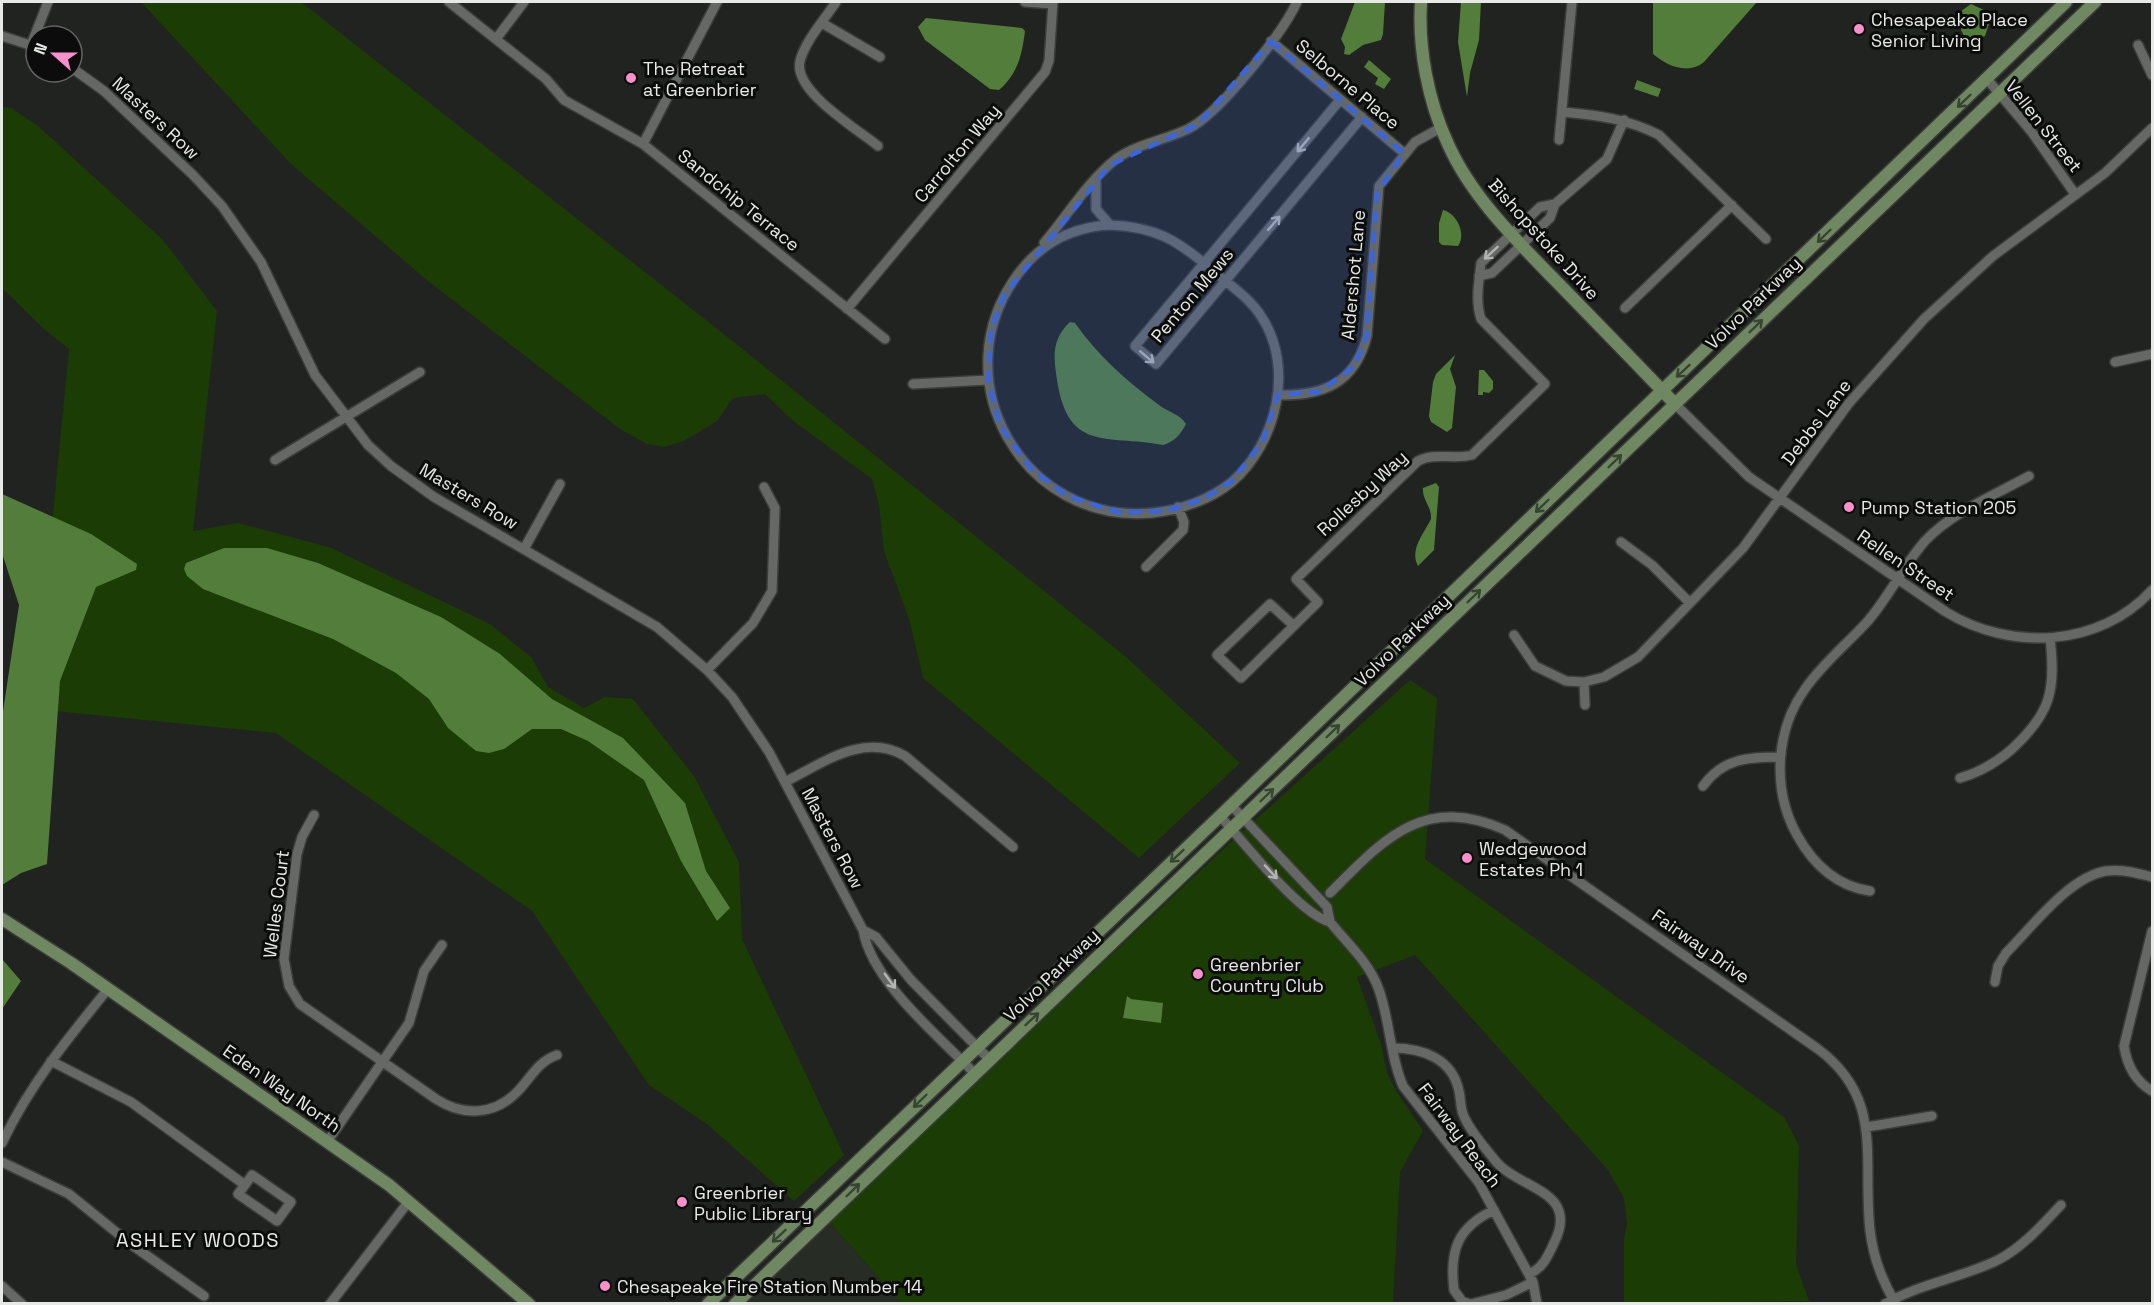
<svg xmlns="http://www.w3.org/2000/svg" width="2154" height="1305" font-family="'Space Grotesk',sans-serif">
<style>
.built{fill:#272d25}
.green{fill:#1b3c04}
.water{fill:#527d3b}
.lines{fill:none;stroke-linecap:round;stroke-linejoin:round}
.street-casing{stroke:#3b3d3a;stroke-width:12}
.secondary-casing{stroke:#3b3d3a;stroke-width:15}
.street{stroke:#656864;stroke-width:9}
.secondary{stroke:#6f8862;stroke-width:12}
.oneway{stroke:#384432}
.oneway2{stroke:#b3b5b2}
.marked{fill:#3b65da;fill-opacity:0.2;stroke:#3b65da;stroke-width:4.5;stroke-dasharray:12 8;stroke-linejoin:round}
.poi-dot{fill:#f890cb;stroke:#0b0c0b;stroke-width:2}
.labels{text-anchor:middle;dominant-baseline:central;stroke-width:6;stroke-linejoin:round;paint-order:stroke}
.poi-label{font-size:18px;fill:#e7e9e6;stroke:#0b0c0b;text-anchor:start}
.street-label{font-size:18px;fill:#e7e9e6;stroke:#0b0c0b}
.neighbourhood-label{font-size:20px;letter-spacing:1.5px;fill:#e7e9e6;stroke:#0b0c0b}
</style>
<rect width="100%" height="100%" fill="#212320"/>
<path class="built" d="M 829,1222 L 901,1303 L 746,1304 Z"/>
<path class="green" d="M 141,2 L 301,2 L 720,331 L 1125,656 L 1240,763 L 1139,858 L 923,678 L 910,622 L 884,551 L 879,505 L 872,479 L 792,420 L 765,394 L 733,398 L 717,421 L 684,441 L 664,447 L 647,444 L 620,429 L 428,281 L 291,164 Z
M 2,107 L 11,108 L 37,125 L 163,240 L 217,311 L 193,531 L 238,523 L 329,547 L 490,624 L 531,657 L 548,687 L 584,708 L 605,697 L 633,699 L 694,776 L 739,862 L 742,939 L 844,1155 L 794,1201 L 707,1124 L 649,1085 L 532,911 L 276,733 L 34,709 L 69,349 L 44,329 L 2,288 Z
M 1410,680 L 1437,698 L 1425,859 L 1784,1117 L 1799,1146 L 1796,1264 L 1809,1301 L 1624,1303 L 1624,1240 L 1627,1224 L 1624,1198 L 1608,1170 L 1415,955 L 1357,977 L 1381,1044 L 1387,1073 L 1397,1092 L 1423,1131 L 1400,1172 L 1393,1303 L 901,1303 L 829,1222 L 1219,853 Z"/>
<path class="water" d="M 1355,2 L 1385,2 L 1383,34 L 1381,40 L 1363,45 L 1349,55 L 1344,54 L 1345,47 L 1341,39 Z
M 1461,2 L 1481,2 L 1479,40 L 1470,73 L 1467,97 L 1458,42 Z
M 1653,2 L 1757,2 L 1704,62 C 1688,75 1667,66 1653,54 Z
M 1971,4 L 1984,10 L 1991,18 L 1985,36 L 1974,41 L 1965,38 L 1961,30 L 1961,11 Z
M 926,18 L 1022,28 L 1025,31 C 1022,55 1018,73 999,90 L 990,89 L 925,40 L 918,27 Z
M 1369,60 L 1391,79 L 1384,89 L 1375,84 L 1378,78 L 1364,67 Z
M 1637,80 L 1661,89 L 1658,97 L 1634,89 Z
M 1443,210 C 1456,213 1467,233 1458,246 L 1442,245 L 1439,242 L 1439,223 Z
M 1070,322 L 1075,323 C 1097,355 1128,382 1159,405 C 1168,412 1180,414 1186,424 C 1181,434 1174,442 1163,445 C 1104,434 1066,454 1056,373 C 1053,352 1054,337 1070,322 Z
M 1455,355 L 1450,369 L 1456,387 L 1452,428 L 1447,432 L 1431,422 L 1429,416 L 1433,382 L 1436,374 Z
M 1479,370 L 1484,370 L 1493,381 L 1493,389 L 1489,393 L 1483,392 L 1483,395 L 1478,395 Z
M 1436,483 L 1439,487 L 1434,550 L 1418,566 C 1409,550 1424,533 1431,519 C 1432,507 1422,500 1423,488 Z
M 2,494 L 91,534 L 137,564 L 136,570 L 96,587 L 60,681 L 47,864 L 21,873 L 2,885 L 2,718 L 19,605 L 2,553 Z
M 224,548 L 267,548 L 318,563 L 441,617 L 500,654 L 552,699 L 623,738 L 685,803 L 706,871 L 730,908 L 717,921 L 681,861 L 644,780 L 588,741 L 561,729 L 532,729 L 504,749 L 489,753 L 476,751 L 448,728 L 429,699 L 396,673 L 333,639 L 203,589 L 187,576 L 184,569 L 186,563 Z
M 2,959 L 21,981 L 2,1009 Z
M 1127,996 L 1131,999 L 1163,1003 L 1161,1023 L 1123,1018 Z"/>
<g class="lines">
<defs>
<path id="street" d="M 449,2 L 546,79 L 564,100 L 643,144 L 885,339
M 836,2 C 825,19 805,41 800,61 C 793,91 856,128 878,146
M 1025,2 L 1053,4
M 822,23 L 880,57
M 2,36 L 36,47
M 496,39 L 524,2
M 1271,41 L 1404,153
M 31,45 L 48,2
M 2138,45 L 2152,75
M 72,68 L 104,91 L 193,175 L 222,206 L 261,262 L 315,375 L 368,445 L 391,466 L 434,497 L 657,627 L 707,670 L 732,697 L 769,752 L 863,930 C 872,982 939,1036 974,1073
M 1987,79 L 2031,131 L 2075,194
M 1340,100 L 1135,346 L 1156,364 L 1362,117
M 1563,112 C 1597,115 1628,119 1659,135 L 1766,239
M 1559,140 L 1572,2
M 643,144 L 717,2
M 1096,179 L 1096,209 L 1110,225
M 1110,225 C 1156,227 1177,240 1211,269 C 1228,284 1249,297 1261,316 C 1295,367 1277,443 1232,482 C 1210,500 1180,510 1152,513 C 1023,525 940,379 1018,274 C 1041,243 1071,227 1110,225 Z
M 1044,243 C 1067,216 1088,181 1116,159 C 1137,144 1165,140 1188,129 C 1219,114 1282,34 1297,2
M 1479,276 L 1492,273 L 1550,218 L 1555,204 L 1607,159 L 1624,120
M 1625,308 L 1732,205
M 847,309 L 1045,72 L 1049,61 L 1053,2
M 2115,362 L 2152,354
M 913,384 L 988,380
M 1278,395 C 1324,396 1355,383 1367,336 L 1379,186 L 1415,142 L 1442,127
M 1675,404 L 1749,477 L 1946,612 C 2010,651 2099,648 2152,590
M 275,460 L 420,372
M 1621,542 L 1652,565 L 1690,603
M 524,549 L 560,484
M 1146,567 L 1183,530 L 1184,522 L 1178,507
M 1293,625 L 1270,604 L 1217,655 L 1241,678 L 1318,602 L 1296,579 L 1418,461 C 1435,452 1453,460 1472,455 L 1545,384 L 1481,319 C 1475,300 1479,282 1481,263 L 1540,207 L 1555,204
M 1514,635 L 1535,666 L 1566,681 L 1584,682 L 1604,677 L 1638,657 L 1743,548 L 1849,403 L 1924,319 L 1993,256 L 2105,173 L 2152,128
M 707,670 L 753,623 L 772,591 L 775,508 L 764,487
M 1584,682 L 1585,705
M 1960,778 C 1981,772 1996,763 2012,749 C 2051,713 2056,690 2050,638
M 785,782 C 823,763 863,732 905,756 L 1013,847
M 1703,786 C 1723,758 1749,757 1780,757
M 314,815 L 302,837 L 297,854 L 284,959 L 289,986 L 300,1004 L 436,1099 C 462,1116 494,1116 517,1092 C 531,1078 537,1062 557,1055
M 1220,816 C 1244,842 1299,914 1330,922 L 1327,907 L 1231,805
M 1870,891 C 1836,886 1813,864 1797,835 C 1772,790 1775,731 1805,689 C 1822,664 1847,644 1867,622 C 1889,597 1903,566 1925,541 C 1952,512 1995,495 2029,476
M 1330,893 C 1384,839 1423,794 1505,830 L 1818,1049 C 1885,1099 1862,1159 1870,1230 C 1873,1257 1882,1281 1896,1304
M 1330,922 C 1347,943 1370,963 1379,990 C 1390,1021 1390,1056 1403,1086 L 1479,1183 L 1533,1282 L 1537,1304
M 863,930 L 876,937 L 911,980 L 989,1059
M 2152,931 L 2124,1046 C 2127,1066 2135,1081 2152,1091
M 1995,982 L 1998,966 L 2006,953 C 2032,927 2069,877 2106,871 C 2122,869 2137,873 2152,877
M 1392,1048 C 1422,1048 1452,1058 1459,1091 C 1461,1099 1460,1106 1463,1114 C 1469,1130 1483,1145 1494,1159 C 1517,1190 1581,1189 1554,1243 C 1548,1256 1543,1268 1529,1274
M 51,1061 L 131,1102 L 245,1185 L 238,1194 L 277,1221 L 291,1202 L 252,1175 L 245,1185
M 1867,1127 L 1932,1116
M 327,1142 L 409,1023 L 424,971 L 442,945
M 2,1143 C 29,1086 68,1038 108,989
M 2,1162 L 69,1194 L 132,1245 L 204,1296
M 2,1286 L 22,1304
M 330,1304 L 409,1201
M 1470,1304 L 1462,1301 L 1454,1290 C 1449,1250 1458,1227 1494,1210
M 1471,1304 L 1506,1295 L 1533,1282
M 1885,1304 C 1921,1283 1961,1278 1998,1260 C 2023,1247 2042,1225 2061,1205"/>
<path id="secondary" d="M 1421,2 C 1418,48 1428,101 1448,144 C 1471,196 1515,239 1554,279 C 1595,321 1635,362 1675,404
M 2,919 L 71,963 L 389,1185 L 529,1304
M 708,1304 L 1220,816 L 2066,2
M 735,1304 L 2095,2"/>
</defs>
<use href="#street" class="street-casing"/>
<use href="#secondary" class="secondary-casing"/>
<use href="#street" class="street"/>
<use href="#secondary" class="secondary"/>
</g>
<defs><path id="oneway-shaft" d="M-6 0H5M1.5-3L5.5 0L1.5 3" fill="none" stroke-width="1.6" stroke-linecap="round" stroke-linejoin="round" transform="scale(1.5)"/></defs>
<g class="oneway">
<use href="#oneway-shaft" transform="translate(1964 101) rotate(136)"/>
<use href="#oneway-shaft" transform="translate(1824 236) rotate(136)"/>
<use href="#oneway-shaft" transform="translate(1756 326) rotate(-44)"/>
<use href="#oneway-shaft" transform="translate(1683 371) rotate(137)"/>
<use href="#oneway-shaft" transform="translate(1615 461) rotate(-44)"/>
<use href="#oneway-shaft" transform="translate(1542 506) rotate(136)"/>
<use href="#oneway-shaft" transform="translate(1474 596) rotate(-44)"/>
<use href="#oneway-shaft" transform="translate(1333 731) rotate(-44)"/>
<use href="#oneway-shaft" transform="translate(1267 795) rotate(-44)"/>
<use href="#oneway-shaft" transform="translate(1177 856) rotate(137)"/>
<use href="#oneway-shaft" transform="translate(1032 1019) rotate(-43)"/>
<use href="#oneway-shaft" transform="translate(920 1101) rotate(136)"/>
<use href="#oneway-shaft" transform="translate(853 1190) rotate(-44)"/>
<use href="#oneway-shaft" transform="translate(779 1236) rotate(137)"/>
</g>
<g class="oneway2">
<use href="#oneway-shaft" transform="translate(1303 145) rotate(130)"/>
<use href="#oneway-shaft" transform="translate(1274 223) rotate(-50)"/>
<use href="#oneway-shaft" transform="translate(1491 253) rotate(137)"/>
<use href="#oneway-shaft" transform="translate(1147 357) rotate(40)"/>
<use href="#oneway-shaft" transform="translate(1271 872) rotate(47)"/>
<use href="#oneway-shaft" transform="translate(890 981) rotate(54)"/>
</g>
<path class="marked" d="M 1271,41 L 1404,153 L 1377,194 L 1367,336 L 1355,366 L 1319,392 L 1278,395 L 1263,441 L 1232,481 L 1204,499 L 1166,511 L 1120,513 L 1067,496 L 1031,469 L 999,425 L 988,380 L 991,329 L 1004,295 L 1110,165 L 1198,124 Z"/>
<g class="poi-dot">
<circle cx="1859" cy="29" r="6"/>
<circle cx="631" cy="78" r="6"/>
<circle cx="1849" cy="507" r="6"/>
<circle cx="1467" cy="858" r="6"/>
<circle cx="1198" cy="974" r="6"/>
<circle cx="682" cy="1202" r="6"/>
<circle cx="605" cy="1286" r="6"/>
</g>
<g class="labels">
<g class="poi-label">
<text x="1871" y="19">Chesapeake Place<tspan x="1871" dy="21">Senior Living</tspan></text>
<text x="643" y="68">The Retreat<tspan x="643" dy="21">at Greenbrier</tspan></text>
<text x="1861" y="507">Pump Station 205</text>
<text x="1479" y="848">Wedgewood<tspan x="1479" dy="21">Estates Ph 1</tspan></text>
<text x="1210" y="964">Greenbrier<tspan x="1210" dy="21">Country Club</tspan></text>
<text x="694" y="1192">Greenbrier<tspan x="694" dy="21">Public Library</tspan></text>
<text x="617" y="1286">Chesapeake Fire Station Number 14</text>
</g>
<g class="street-label">
<text transform="translate(1348 84) rotate(40)">Selborne Place</text>
<text transform="translate(156 118) rotate(43)">Masters Row</text>
<text transform="translate(2044 126) rotate(52)">Vellen Street</text>
<text transform="translate(957 153) rotate(-50)">Carrolton Way</text>
<text transform="translate(739 200) rotate(39)">Sandchip Terrace</text>
<text transform="translate(1544 239) rotate(48)">Bishopstoke Drive</text>
<text transform="translate(1353 275) rotate(-85)">Aldershot Lane</text>
<text transform="translate(1192 295) rotate(-50)">Penton Mews</text>
<text transform="translate(1753 303) rotate(-44)">Volvo Parkway</text>
<text transform="translate(1816 422) rotate(-53)">Debbs Lane</text>
<text transform="translate(1362 493) rotate(-43)">Rollesby Way</text>
<text transform="translate(469 496) rotate(31)">Masters Row</text>
<text transform="translate(1906 565) rotate(34)">Rellen Street</text>
<text transform="translate(1402 640) rotate(-44)">Volvo Parkway</text>
<text transform="translate(833 838) rotate(62)">Masters Row</text>
<text transform="translate(276 904) rotate(-83)">Welles Court</text>
<text transform="translate(1701 946) rotate(35)">Fairway Drive</text>
<text transform="translate(1051 975) rotate(-44)">Volvo Parkway</text>
<text transform="translate(282 1088) rotate(35)">Eden Way North</text>
<text transform="translate(1460 1135) rotate(53)">Fairway Reach</text>
</g>
<g class="neighbourhood-label">
<text x="198" y="1240">ASHLEY WOODS</text>
</g>
</g>
<rect width="2154" height="1305" fill="none" stroke="#e7e9e6" stroke-width="6"/>
<g transform="translate(54 54) rotate(291)"><circle r="28" fill="#0b0c0b" stroke="#636463" stroke-width="1.5"/>
<path d="M0-4.5L10 22L0 15L-10 22Z" fill="#f890cb"/>
<text y="-9" font-size="16" font-weight="bold" text-anchor="middle" fill="#e7e9e6">N</text>
</g>
</svg>
